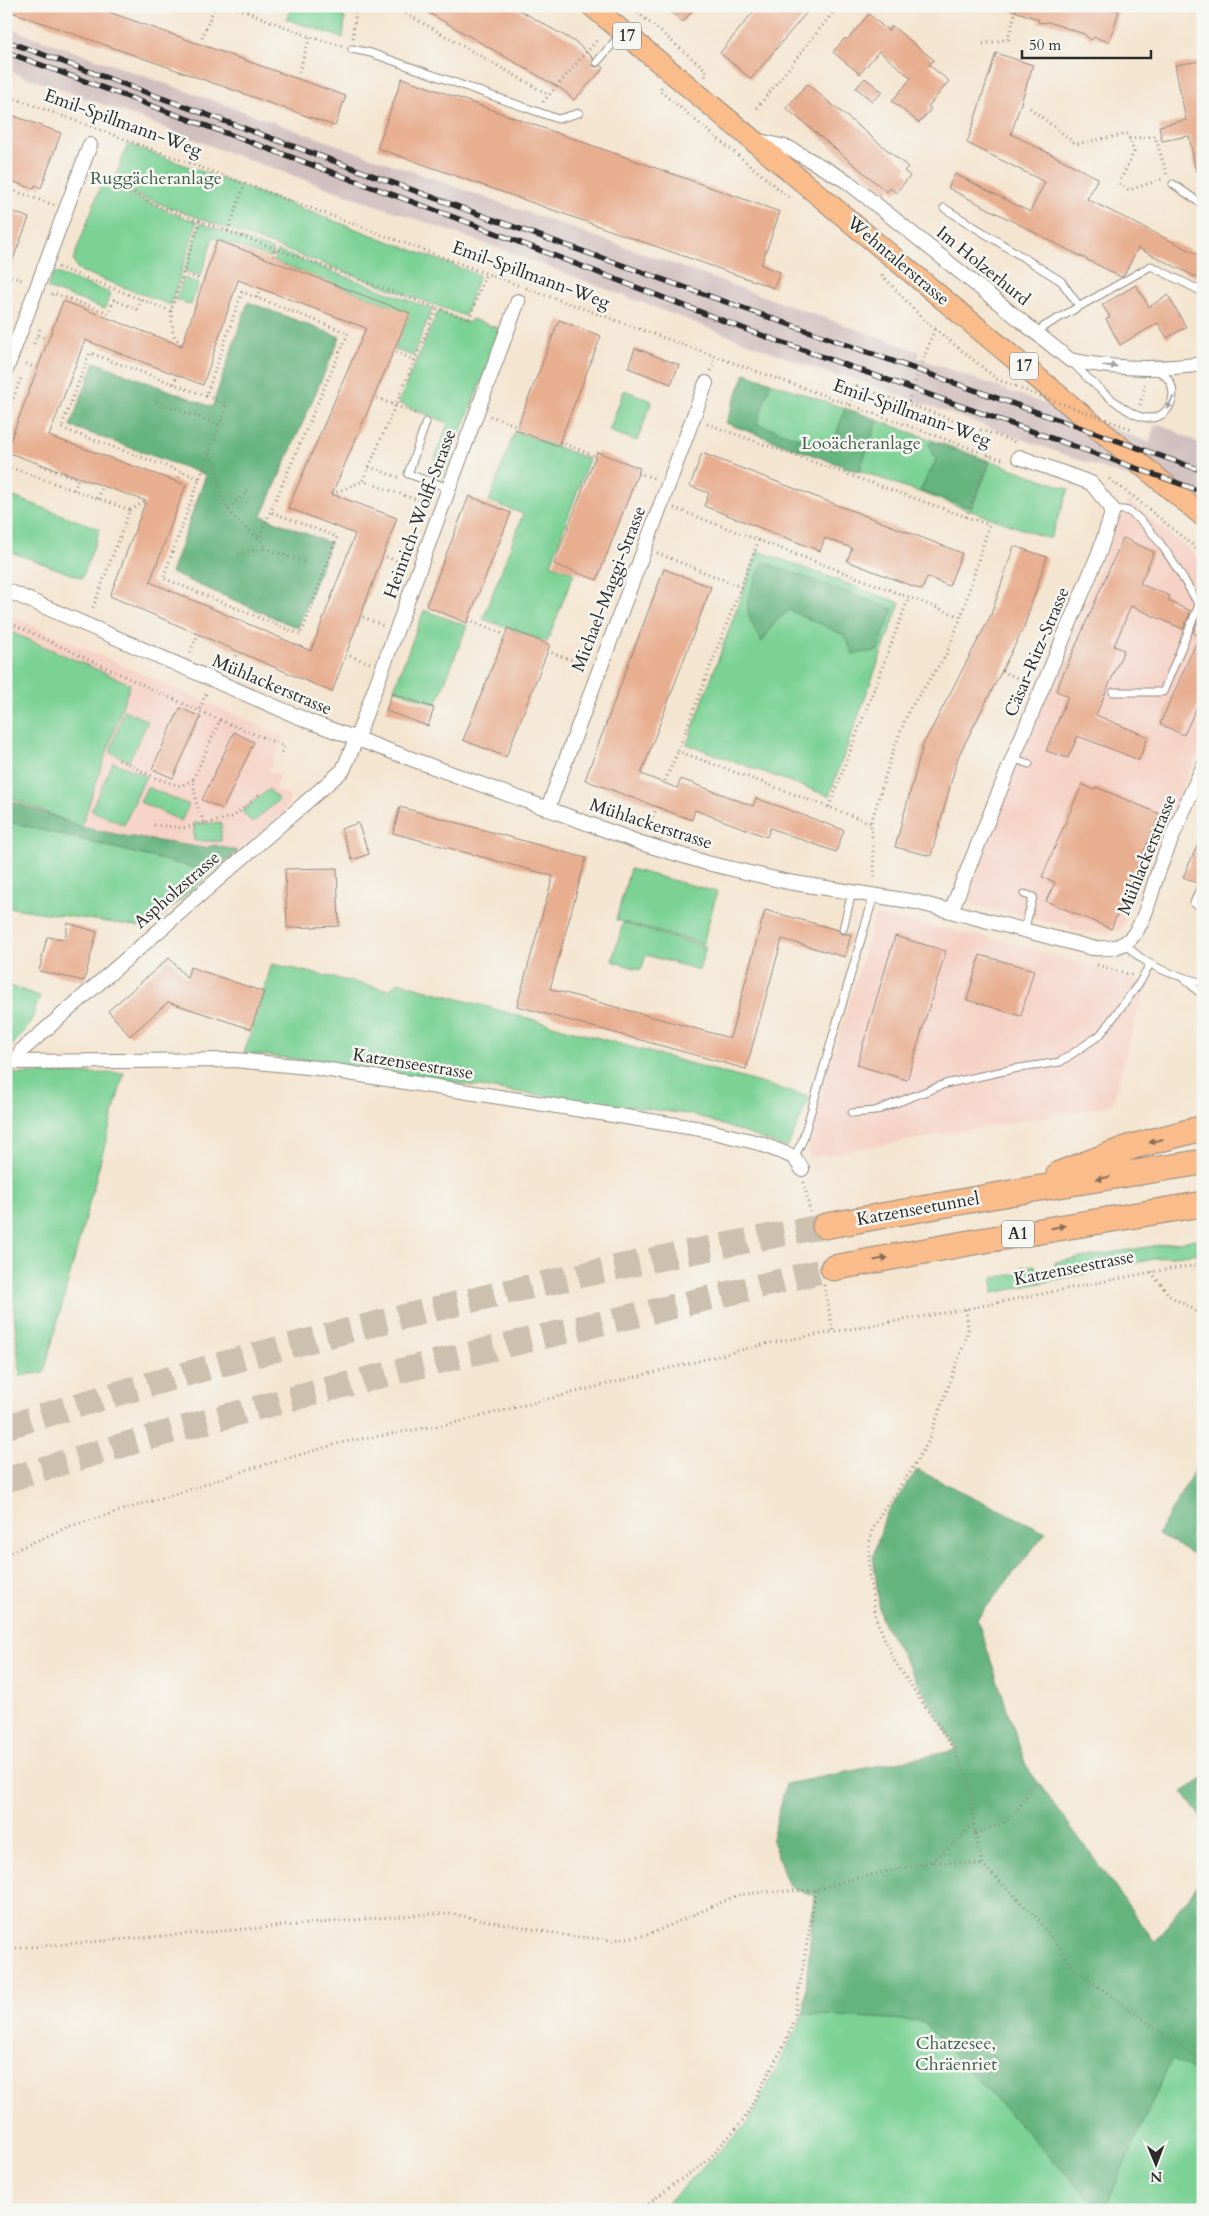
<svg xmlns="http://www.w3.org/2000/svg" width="1209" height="2216" font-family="Cardo,serif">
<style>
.built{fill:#f6d1c5}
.industrial{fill:#d1bfbf}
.green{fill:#7cd295;stroke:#547e60}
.forest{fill:#65b47e;stroke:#487054}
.building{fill:#e8ae90;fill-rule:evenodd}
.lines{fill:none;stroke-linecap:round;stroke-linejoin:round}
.motorway-tunnel{stroke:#ccc0af;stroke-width:25;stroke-dasharray:25 12;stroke-linecap:butt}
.service-casing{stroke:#90887e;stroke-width:9}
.minor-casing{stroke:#90887e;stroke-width:16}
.primary-casing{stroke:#90887e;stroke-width:23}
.motorway-casing{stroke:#90887e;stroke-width:27}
.path{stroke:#90887e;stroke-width:3;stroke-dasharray:1 4;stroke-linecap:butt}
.service{stroke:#fff;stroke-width:7}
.minor{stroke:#fff;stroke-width:14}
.primary{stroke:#f9bc8a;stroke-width:21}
.motorway{stroke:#f9bc8a;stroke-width:25}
.rail-casing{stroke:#2b2b2b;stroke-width:5.5}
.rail{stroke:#f6f6f2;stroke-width:4;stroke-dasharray:11;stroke-linecap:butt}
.path-bridge{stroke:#90887e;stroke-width:3;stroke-dasharray:1 4;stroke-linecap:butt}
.oneway{fill:#a0a0a0}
.oneway2{fill:#886c56}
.labels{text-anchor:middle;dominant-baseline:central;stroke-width:5;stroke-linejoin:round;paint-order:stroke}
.shield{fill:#f6f6f2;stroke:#686867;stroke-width:1}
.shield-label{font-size:16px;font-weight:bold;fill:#2b2b2b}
.street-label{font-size:18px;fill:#2b2b2b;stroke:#f6f6f2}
.park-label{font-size:18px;fill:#435d4b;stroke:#f6f6f2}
</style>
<rect width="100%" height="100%" fill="#f6f6f2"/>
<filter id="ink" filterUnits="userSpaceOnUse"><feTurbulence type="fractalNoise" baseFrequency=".02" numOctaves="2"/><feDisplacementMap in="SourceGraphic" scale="10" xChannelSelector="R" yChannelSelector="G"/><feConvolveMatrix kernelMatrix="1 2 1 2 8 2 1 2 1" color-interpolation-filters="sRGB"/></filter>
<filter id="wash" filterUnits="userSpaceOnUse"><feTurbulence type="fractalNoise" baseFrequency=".0096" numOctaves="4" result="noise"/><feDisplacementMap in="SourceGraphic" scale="20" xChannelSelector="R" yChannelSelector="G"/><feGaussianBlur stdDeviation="1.12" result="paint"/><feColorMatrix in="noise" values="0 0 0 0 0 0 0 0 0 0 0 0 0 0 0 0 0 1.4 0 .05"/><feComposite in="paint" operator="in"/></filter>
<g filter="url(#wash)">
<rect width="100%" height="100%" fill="#f4e5d0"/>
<path class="built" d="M 1129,500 L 1203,562 L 1203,742 L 1122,927 L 1106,935 L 1070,930 L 1070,925 L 1040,921 L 972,904 L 969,886 L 970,877 Z
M 6,614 L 284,737 L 268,771 L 279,775 L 274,790 L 291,796 L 284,812 L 238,851 L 214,845 L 205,848 L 125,836 L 81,827 L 130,684 L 6,630 Z
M 875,916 L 1003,940 L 1146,984 L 1112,1105 L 808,1158 L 809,1135 Z"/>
<path class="industrial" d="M 6,27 L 920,352 L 918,358 L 1149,442 L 1155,426 L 1160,424 L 1203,445 L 1203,504 L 840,374 L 838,377 L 517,255 L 232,154 L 116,109 L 6,70 Z"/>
<path class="green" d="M 292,6 L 326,6 L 345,18 L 343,38 L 286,19 Z
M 128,144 L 479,275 L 465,316 L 112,186 Z
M 102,183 C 134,195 164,211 197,222 L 171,305 L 78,270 L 73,260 Z
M 200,223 L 273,250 L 270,258 L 213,237 L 201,276 L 185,271 Z
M 277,251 L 432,309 L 413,356 L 394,349 L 410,313 L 273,261 Z
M 54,272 L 110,293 L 105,309 L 47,288 Z
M 183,278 L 199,283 L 191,305 L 176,300 Z
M 438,311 L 469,323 L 472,319 L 500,329 L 501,332 L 442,480 L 429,475 L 448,423 L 398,403 Z
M 745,373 L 1069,489 L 1050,539 L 726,423 Z
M 624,390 L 652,401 L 637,441 L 609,431 Z
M 515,431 L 589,459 L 551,564 L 574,573 L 547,642 L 483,619 L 523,514 L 489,501 Z
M 11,496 L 100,529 L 82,578 L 6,550 L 6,509 Z
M 758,551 L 900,603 L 829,796 L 687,744 Z
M 424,610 L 467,626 L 436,705 L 394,689 Z
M 6,630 L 130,684 L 81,827 L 6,796 Z
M 124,710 L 148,721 L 129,761 L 110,752 Z
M 113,762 L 146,776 L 124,825 L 91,810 Z
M 147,787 L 189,805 L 181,821 L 140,802 Z
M 269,789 L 279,800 L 252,823 L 242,811 Z
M 6,821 L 212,872 L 148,928 L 6,907 Z
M 194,823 L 221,823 L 221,841 L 194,841 Z
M 630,869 L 717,892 L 703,944 L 616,920 Z
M 623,923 L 706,947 L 699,970 L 646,955 L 641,970 L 612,961 Z
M 272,964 L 389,990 L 398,982 L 810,1097 L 787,1148 L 695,1115 L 500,1090 L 319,1062 L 244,1053 Z
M 6,985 L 40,996 L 30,1024 L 6,1053 Z
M 124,1073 L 44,1372 L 20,1376 L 6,1224 L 6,1074 Z
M 1203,1238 L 1203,1253 L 1163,1257 L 993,1293 L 993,1278 L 1022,1273 L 1022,1267 L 1035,1265 L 1037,1273 L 1055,1269 L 1055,1262 Z
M 814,1896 L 1203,2052 L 1203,2210 L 660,2210 L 749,2122 L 804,2014 Z"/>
<path class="forest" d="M 248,302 L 340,337 L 262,516 L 330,543 L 298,628 L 171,573 L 206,475 L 70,426 L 95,362 L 212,407 Z
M 745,373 L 771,382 L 757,424 L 832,449 L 845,408 L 878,420 L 859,472 L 726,423 Z
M 932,442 L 990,463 L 972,508 L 920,491 L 936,460 L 929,444 Z
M 763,562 L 893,609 L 877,651 L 853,654 L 844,635 L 789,610 L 776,621 L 762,642 C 739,605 747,600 763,562 Z
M 6,799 L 81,827 L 125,836 L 205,848 L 214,845 L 238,851 L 212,872 L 6,821 Z
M 1203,1455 L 1203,1560 L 1158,1534 Z
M 917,1470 L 1046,1532 L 977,1619 L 1026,1766 L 1155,1942 L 1202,1879 L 1203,1873 L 1203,2077 L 1172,2058 L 1104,2210 L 1100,2210 L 922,2021 L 804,2014 L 814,1896 L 788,1885 L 772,1839 L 786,1784 L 957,1750 L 881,1619 L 873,1556 L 886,1514 Z
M 1203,1779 L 1203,1820 L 1182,1792 Z"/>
<g id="blocks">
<path class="building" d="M 6,6 L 92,6 L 346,96 L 335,126 L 6,10 Z
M 417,6 L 512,6 L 577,43 L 593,58 L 593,66 L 597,67 L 601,65 L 604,68 L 574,100 L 563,90 L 542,78 Z
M 664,6 L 696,6 L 683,22 Z
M 758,6 L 812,6 L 751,79 L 720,53 Z
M 1008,6 L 1104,6 L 1119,11 L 1109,42 L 1094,37 L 1091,40 L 1084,34 L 1048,22 L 1039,23 L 1038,19 L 1008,9 Z
M 869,14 L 888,31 L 892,26 L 934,60 L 929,65 L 949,81 L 928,107 L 931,109 L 919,123 L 892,101 L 911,78 L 879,51 L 860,74 L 833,52 L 845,38 L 847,40 Z
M 996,53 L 1033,65 L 1011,134 L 1098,178 L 1087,199 L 1203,257 L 1203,264 L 1196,277 L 1138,248 L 1124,275 L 1121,277 L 948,188 L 955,174 L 1030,212 L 1045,182 L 967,143 Z
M 1200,61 L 1203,76 L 1203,171 L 1196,172 L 1189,136 L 1162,141 L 1159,126 L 1186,120 L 1175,65 Z
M 402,78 L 780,212 L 761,265 L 780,272 L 774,288 L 377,148 Z
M 865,78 L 883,92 L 872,101 L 856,88 Z
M 807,84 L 908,167 L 904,171 L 910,176 L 896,193 L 890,188 L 887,192 L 786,108 Z
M 6,113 L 61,133 L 41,188 L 35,185 L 34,189 L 6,179 L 10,162 L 6,161 Z
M 6,209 L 29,218 L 7,275 L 6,275 Z
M 217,240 L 410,313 L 332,494 L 397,518 L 332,692 L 110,596 L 146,501 L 6,452 L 63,301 L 182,346 ZM 238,280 L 366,328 L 288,508 L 355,534 L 311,651 L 150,582 L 186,485 L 49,436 L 85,340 L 203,385 Z
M 1136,285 L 1149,307 L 1168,295 L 1186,327 L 1167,338 L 1158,323 L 1120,345 L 1106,319 L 1110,317 L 1102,305 Z
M 559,320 L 601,336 L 558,446 L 516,430 Z
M 635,348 L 679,365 L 671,384 L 628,368 Z
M 597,452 L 640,468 L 597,580 L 554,564 Z
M 702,453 L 962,553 L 949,586 L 927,577 L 922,590 L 847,561 L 852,548 L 825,538 L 820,551 L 704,506 L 709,493 L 690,486 Z
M 469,496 L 511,513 L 467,623 L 426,606 Z
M 1123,538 L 1154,552 L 1140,584 L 1170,596 L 1168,601 L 1191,611 L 1183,629 L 1131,606 L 1114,646 L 1124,650 L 1096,715 L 1148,737 L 1139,760 L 1078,736 L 1068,758 L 1046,751 L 1068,696 L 1056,691 Z
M 1014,546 L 1047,557 L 1024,627 L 958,757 L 931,856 L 895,847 L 923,745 L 991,615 Z
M 664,569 L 711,587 L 641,774 L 677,788 L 681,779 L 753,806 L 756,798 L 844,830 L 836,852 L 770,828 L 767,837 L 695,810 L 692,820 L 585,780 Z
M 1200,615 L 1203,616 L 1203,693 L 1184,735 L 1160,724 L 1199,636 L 1193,633 Z
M 508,628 L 550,645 L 506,757 L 463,740 Z
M 392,693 L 434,708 L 428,726 L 386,711 Z
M 180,708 L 201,717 L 173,778 L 152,769 Z
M 234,732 L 254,742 L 223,809 L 202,800 Z
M 1082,784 L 1094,790 L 1096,787 L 1160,814 L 1111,929 L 1046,901 L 1055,882 L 1042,877 Z
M 400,807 L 586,858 L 550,989 L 730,1038 L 765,910 L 838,930 L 841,934 L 851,934 L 845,957 L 782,939 L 746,1069 L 517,1006 L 553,876 L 393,833 Z
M 358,823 L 369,854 L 352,860 L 341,829 Z
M 1203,833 L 1203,881 L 1197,883 L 1183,877 Z
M 337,868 L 339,926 L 287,928 L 285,869 Z
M 68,923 L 97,932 L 84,981 L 39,971 L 47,937 L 65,939 Z
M 895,936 L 946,951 L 907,1080 L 857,1065 Z
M 980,955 L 1034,970 L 1021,1016 L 967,1000 Z
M 169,958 L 187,978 L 190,967 L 264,992 L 251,1029 L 168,1002 L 130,1036 L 108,1011 Z"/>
</g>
</g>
<g filter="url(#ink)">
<use href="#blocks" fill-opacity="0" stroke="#90887e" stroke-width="1"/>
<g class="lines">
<path class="motorway-tunnel" d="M 6,1427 C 275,1344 548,1277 825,1226
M 6,1480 C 146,1437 286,1399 428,1364 C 563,1331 698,1302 833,1268"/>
<defs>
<path id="service" d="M 352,49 L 371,53 L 558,119 L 579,113
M 597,62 L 621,34
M 1173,184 L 1203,205
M 944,208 L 1061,281 L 1079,306
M 1038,335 L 1043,327 L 1151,266 L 1203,292
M 1071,361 C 1085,376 1127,418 1148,418 C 1175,419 1183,381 1157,371
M 426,422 L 408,474 L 449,488
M 1113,510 C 1118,510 1124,509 1128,511 C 1153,524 1184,580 1199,605 L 1163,692 L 1113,692
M 1013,758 L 1029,764
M 1201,886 L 1194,903 L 1203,907
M 843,929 L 852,892
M 1024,931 L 1033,897 L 1024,894
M 1125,943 C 1144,967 1174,975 1203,983
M 1186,980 L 1203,996
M 852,1113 L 875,1111 L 945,1084 L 1013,1069 L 1060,1062 L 1100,1035 L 1140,982 L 1150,964
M 794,1157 L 802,1142 L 874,895"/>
<path id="minor" d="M 755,140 L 789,148 L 848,182 L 1070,360 C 1112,369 1159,370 1203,364
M 6,370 L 90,145
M 6,590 L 308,721 L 641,843 L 707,863 L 788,882 L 916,902 L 1092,948 C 1106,949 1120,949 1131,938 C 1146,922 1152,887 1160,867 C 1173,833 1188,800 1203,767
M 548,808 L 706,383
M 951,911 L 1013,758 L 1099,553 L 1113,510 L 1091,483 L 1019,457
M 8,1062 L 235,1060 L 317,1068 L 701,1129 L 759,1143 L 794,1157 L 802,1169
M 15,1062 L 21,1051 L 343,770 L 356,740 L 518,301"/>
<path id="primary" d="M 592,6 L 1203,516"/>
<path id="motorway" d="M 1059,1174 L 1131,1147 L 1203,1128
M 825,1226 L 1010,1193 L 1203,1162
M 833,1268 L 974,1242 L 1203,1204"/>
</defs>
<use href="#service" class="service-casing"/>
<use href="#minor" class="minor-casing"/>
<use href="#primary" class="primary-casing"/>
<use href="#motorway" class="motorway-casing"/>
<path class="path" d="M 233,6 L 310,37 L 342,46
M 393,6 L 549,95
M 630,6 L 706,70 L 705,77
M 202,38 L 215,6
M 353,38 L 356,6
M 983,44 L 1008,39 L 1017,6
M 299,72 L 310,37
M 661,87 L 660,91 L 791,199
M 6,95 L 520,286
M 543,102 L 598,39
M 757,108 L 838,6
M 1030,108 L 1076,144 L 1128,134 L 1134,152 L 1119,183 L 1129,190 L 1163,179
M 1129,139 L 1155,136 L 1167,175
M 93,175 L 136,193 L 151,203 L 200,221
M 6,188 L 54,205
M 228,231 L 245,183
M 272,261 L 276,248
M 58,267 L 171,311 L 200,221 L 437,308 L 363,481 L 429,504
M 183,273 L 200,279
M 6,275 L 25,281
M 882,275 L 922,318 L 998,380 L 1018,387
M 526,288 L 1000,459 L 1005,459
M 52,295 L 53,293 L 109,313 L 114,300 L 137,309 L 141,299
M 257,298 L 261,288
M 437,308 L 469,320 L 486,273
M 171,311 L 173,334 L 182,346
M 38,335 L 46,338
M 34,344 L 41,326
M 396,352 L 414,360
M 922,363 L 935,328
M 26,364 L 35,368
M 711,371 L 716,357
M 915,382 L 917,377
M 174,384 L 177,375
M 206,396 L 227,404 L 163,578 L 301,635 L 337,537 L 271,512
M 910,396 L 908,404 L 1015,442
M 377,398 L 419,415
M 157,402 L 220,425
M 850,405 L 857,386 L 908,404
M 1140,405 L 1146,382
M 490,416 L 518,426
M 6,417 L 22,375
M 707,424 L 989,525 L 961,617 L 946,655 L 909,710 L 893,751 L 871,823 L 875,879
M 6,435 L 10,436
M 560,442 L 595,456
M 209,454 C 218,464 217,475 219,487 C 220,495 226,506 231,513 C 240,526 256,533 265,546 L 265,548 L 238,554
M 6,466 L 130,510 L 92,610
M 41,466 L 78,479 L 74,490
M 369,467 L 398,477
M 638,473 L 654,478
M 199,478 L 61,428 L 90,353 L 206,396 L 242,292 L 348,333 L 259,538
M 1109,479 L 1134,497 L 1203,554
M 177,482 L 181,472
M 332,494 L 363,481
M 98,499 L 102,488
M 674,508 L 961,617
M 229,509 L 248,490
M 130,510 L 146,501
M 966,517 L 989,455
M 759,540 L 678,751 L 871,823
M 265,548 L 306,563
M 657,553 L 741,587
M 386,557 L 406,565
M 363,617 L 384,626
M 468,620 L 505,635
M 6,621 L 199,711
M 547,651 L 587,666
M 190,652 L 197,637
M 350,656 L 370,663
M 230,670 L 237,655
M 1002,671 L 1028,683
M 206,694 L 199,711 L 220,720 L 193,780 L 197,806 L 205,824 L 233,817 L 260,794
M 220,720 L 284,746 L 280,756
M 119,760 L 158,779 L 180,786 L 193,780
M 665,781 L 678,751
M 829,807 L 909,597
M 154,825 L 183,828 L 205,824
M 649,826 L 656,809
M 1097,965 L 1132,975
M 804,1182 L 810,1212
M 1151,1272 L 1170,1296 L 1203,1315
M 824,1285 L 833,1332 L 966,1309 L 1151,1272 L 1203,1264
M 966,1309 L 968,1329 L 966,1338 L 928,1442 L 911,1471 L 884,1508 L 872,1531 L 869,1544 L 869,1576 L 877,1621 L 895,1662 L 953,1748 L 968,1779 L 975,1833 L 983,1865 L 1036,1917 L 1076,1970 L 1203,2063
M 6,1554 L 68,1527 L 191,1489 L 250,1469 L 344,1442 L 454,1423 L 769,1343 L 833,1332
M 975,1833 C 1015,1821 1014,1815 1035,1781
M 932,1862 L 959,1840 L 974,1822
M 6,1949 L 427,1914 L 451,1914 L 570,1936 L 612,1940 L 648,1935 L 738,1895 L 764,1892 L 816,1890 L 852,1879 L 932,1862 L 965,1863 L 983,1865
M 641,2210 L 671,2186 L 704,2164 L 743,2121 L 786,2041 L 794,2019 L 816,1890"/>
<use href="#service" class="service"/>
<use href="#minor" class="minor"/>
<use href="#primary" class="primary"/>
<use href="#motorway" class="motorway"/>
<defs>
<path id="rail" d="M 6,41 L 489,218 L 1203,471
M 6,52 L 464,221 L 750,331 L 1203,492"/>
</defs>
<use href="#rail" class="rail-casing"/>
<use href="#rail" class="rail"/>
<path class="path-bridge" d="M 1021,389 L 1132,429"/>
</g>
<defs><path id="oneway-solid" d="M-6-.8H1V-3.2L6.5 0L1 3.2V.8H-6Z" transform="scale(1.25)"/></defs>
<g class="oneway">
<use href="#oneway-solid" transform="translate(1110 366) rotate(3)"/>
<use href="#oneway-solid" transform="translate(1170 403) rotate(117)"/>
</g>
<g class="oneway2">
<use href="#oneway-solid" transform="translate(1156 1141) rotate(165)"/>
<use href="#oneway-solid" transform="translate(1103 1178) rotate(171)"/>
<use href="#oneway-solid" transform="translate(1058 1227) rotate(-10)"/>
<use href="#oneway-solid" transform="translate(881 1259) rotate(-11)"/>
</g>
</g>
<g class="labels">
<g class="shield">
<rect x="613" y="22.5" width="28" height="27" rx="4"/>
<rect x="1010" y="352.5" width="28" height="27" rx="4"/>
<rect x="1002" y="1220.5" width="32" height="27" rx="4"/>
</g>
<g class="shield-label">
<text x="627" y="36">17</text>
<text x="1024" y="366">17</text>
<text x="1018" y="1234">A1</text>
</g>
<g class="street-label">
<text transform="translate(123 123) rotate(20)">Emil-Spillmann-Weg</text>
<text transform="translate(898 261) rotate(40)">Wehntalerstrasse</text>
<text transform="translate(983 266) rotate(39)">Im Holzerhurd</text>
<text transform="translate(531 275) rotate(20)">Emil-Spillmann-Weg</text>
<text transform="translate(912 413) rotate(20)">Emil-Spillmann-Weg</text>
<text transform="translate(420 514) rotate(-70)">Heinrich-Wolff-Strasse</text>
<text transform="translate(609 589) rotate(-69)">Michael-Maggi-Strasse</text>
<text transform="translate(1037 652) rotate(-67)">Cäsar-Ritz-Strasse</text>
<text transform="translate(272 685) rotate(23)">Mühlackerstrasse</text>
<text transform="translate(651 824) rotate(18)">Mühlackerstrasse</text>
<text transform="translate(1147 855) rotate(-68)">Mühlackerstrasse</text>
<text transform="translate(177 890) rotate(-41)">Aspholzstrasse</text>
<text transform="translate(413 1064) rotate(9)">Katzenseestrasse</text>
<text transform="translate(918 1209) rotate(-10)">Katzenseetunnel</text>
<text transform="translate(1074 1268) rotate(-11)">Katzenseestrasse</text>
</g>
<g class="park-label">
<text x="156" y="178">Ruggächeranlage</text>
<text x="861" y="443">Looächeranlage</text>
<text x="956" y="2043">Chatzesee,<tspan x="956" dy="21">Chräenriet</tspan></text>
</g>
</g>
<rect width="1209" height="2216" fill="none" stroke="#f6f6f2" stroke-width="25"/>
<g transform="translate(1156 2164) rotate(179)" stroke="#f6f6f2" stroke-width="4" paint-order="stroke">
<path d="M0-4L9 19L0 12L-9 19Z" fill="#2b2b2b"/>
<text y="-8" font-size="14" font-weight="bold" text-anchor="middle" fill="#2b2b2b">N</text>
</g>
<path d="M1022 50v8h129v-8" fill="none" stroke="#2b2b2b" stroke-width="2.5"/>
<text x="1029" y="50" font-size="15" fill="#2b2b2b" stroke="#f6f6f2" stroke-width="4" paint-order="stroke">50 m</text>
</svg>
